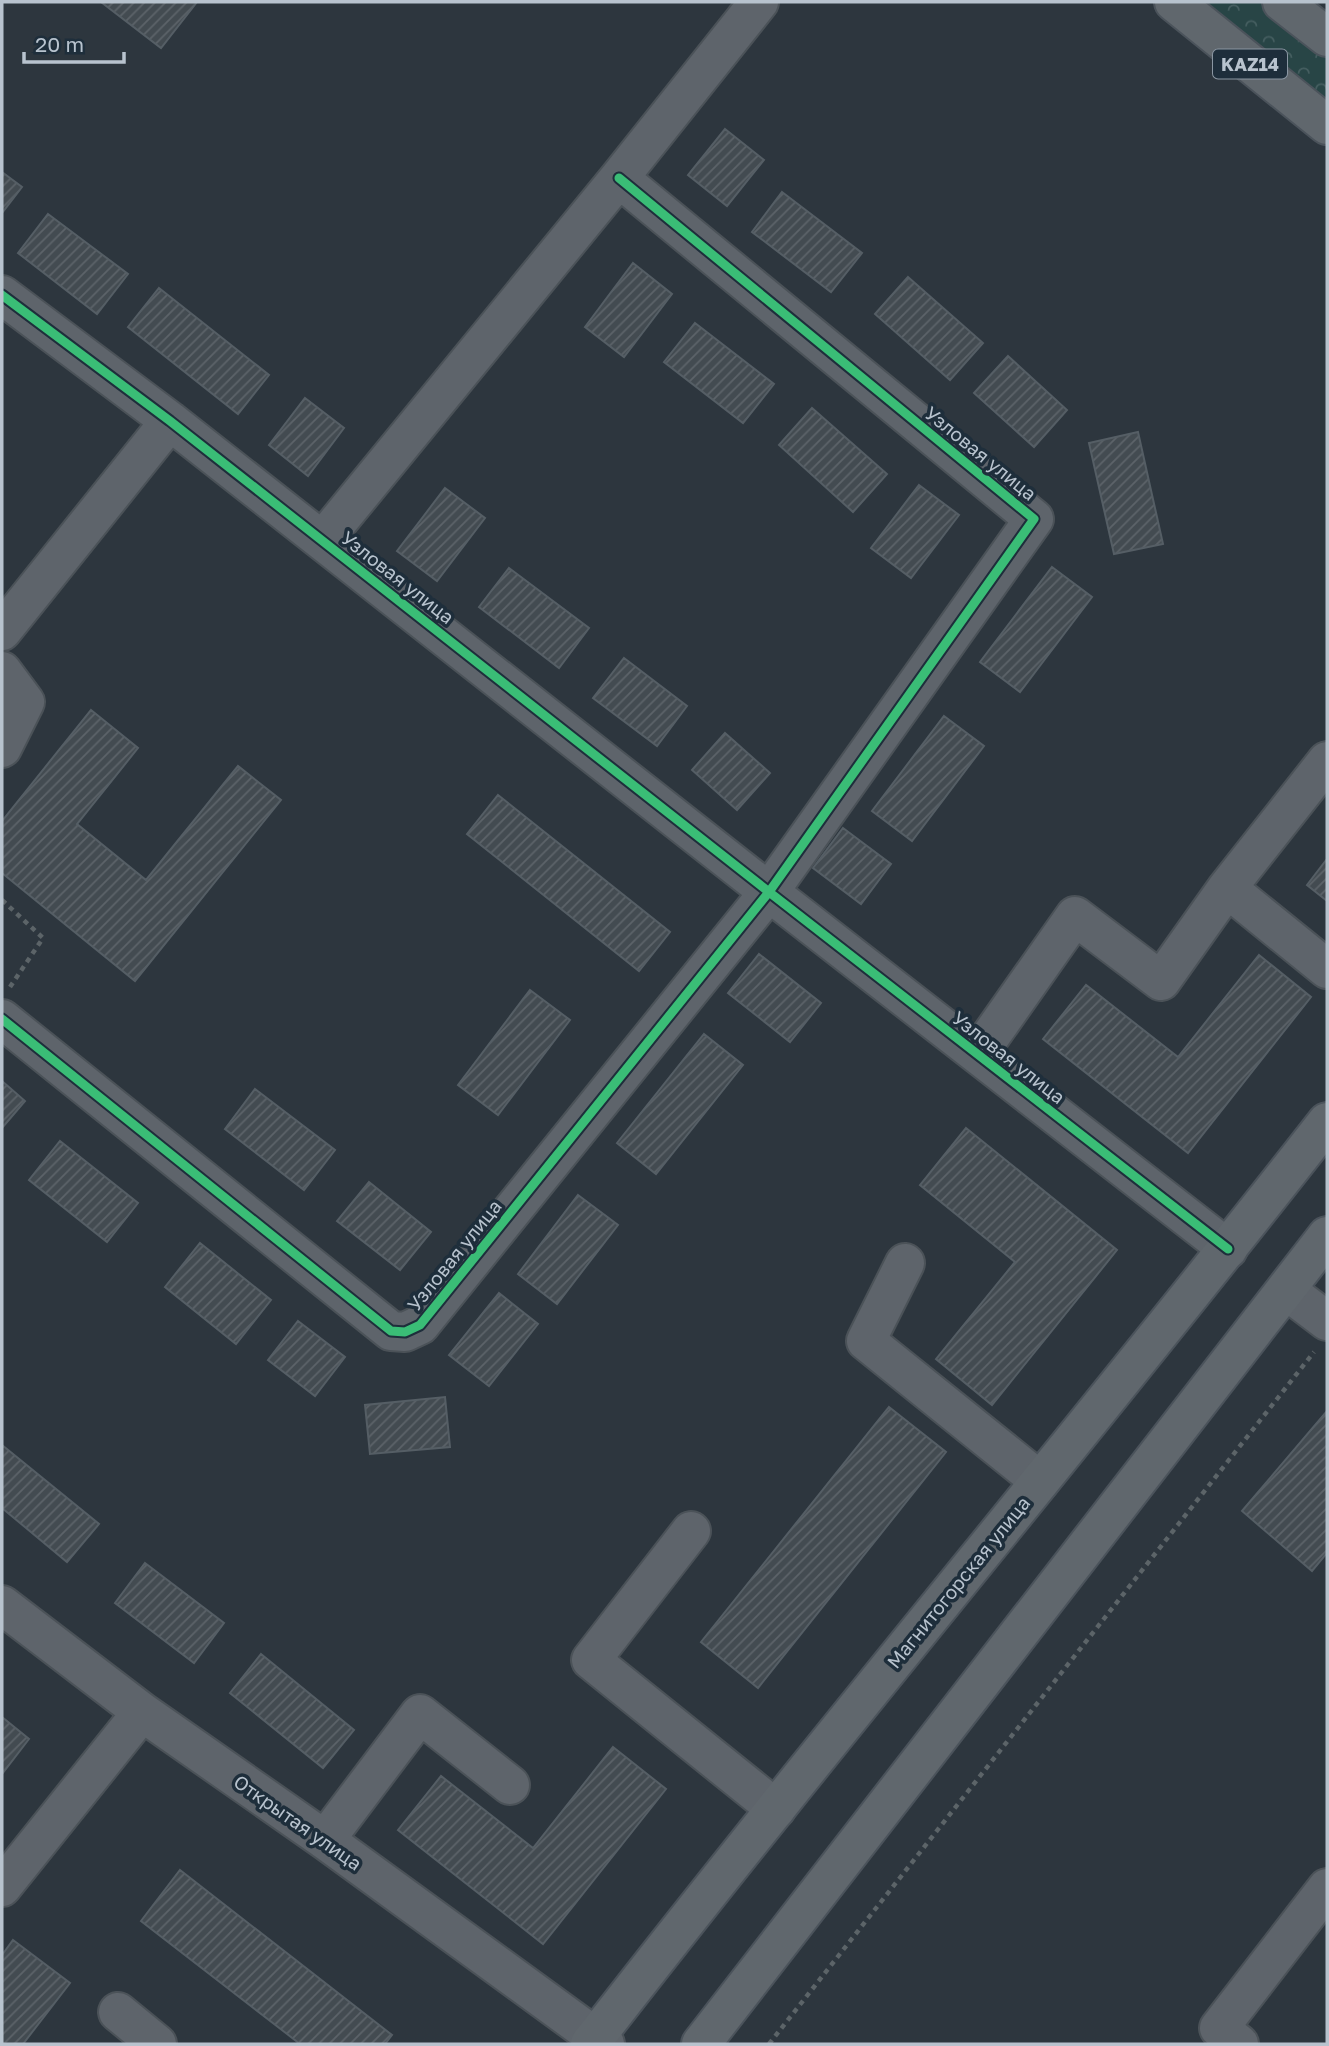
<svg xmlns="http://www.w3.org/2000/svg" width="1329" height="2046" font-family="'Golos Text',sans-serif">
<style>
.park{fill:url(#park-crowns)}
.building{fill:url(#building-hatch);stroke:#555e65;stroke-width:2}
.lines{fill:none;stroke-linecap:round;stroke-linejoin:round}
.minor-casing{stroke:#4b5258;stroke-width:42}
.major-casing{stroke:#4b535b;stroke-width:42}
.path{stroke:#5c6468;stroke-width:4.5;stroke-dasharray:5 5;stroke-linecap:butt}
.minor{stroke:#5e646b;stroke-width:38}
.major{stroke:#60676d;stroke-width:38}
.cycleway-casing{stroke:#1e2e3b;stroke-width:13}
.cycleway{stroke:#3abd76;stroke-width:9}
.labels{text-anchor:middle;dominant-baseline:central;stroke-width:7;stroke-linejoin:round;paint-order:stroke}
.shield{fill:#1e2e3b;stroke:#8a96a2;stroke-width:2}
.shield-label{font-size:18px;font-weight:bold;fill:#b8c3ce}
.street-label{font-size:19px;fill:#b8c3ce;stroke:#1e2e3b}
</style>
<defs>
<pattern id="park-crowns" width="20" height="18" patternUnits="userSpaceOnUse" patternTransform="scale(1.75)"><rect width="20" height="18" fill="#284546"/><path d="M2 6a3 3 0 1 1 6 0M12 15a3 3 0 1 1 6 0" fill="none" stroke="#455e60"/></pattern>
<pattern id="building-hatch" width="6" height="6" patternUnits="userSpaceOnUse" patternTransform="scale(1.75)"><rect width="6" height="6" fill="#434b51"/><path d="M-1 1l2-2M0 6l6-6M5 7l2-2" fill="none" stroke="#5c6369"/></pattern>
</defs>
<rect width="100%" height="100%" fill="#2d363e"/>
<path class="park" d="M 1187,2 L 1260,2 L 1327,55 L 1327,113 Z"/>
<path class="building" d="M 101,2 L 197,2 L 161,48 Z
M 725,129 L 764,160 L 727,206 L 688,175 Z
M 2,172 L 22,187 L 2,213 Z
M 782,192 L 862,253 L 831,292 L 752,232 Z
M 48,214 L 128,274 L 97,314 L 18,253 Z
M 633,263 L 672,294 L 624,357 L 585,327 Z
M 908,277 L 983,343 L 950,380 L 875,314 Z
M 159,288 L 269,375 L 238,414 L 128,327 Z
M 695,323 L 774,384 L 743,423 L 664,362 Z
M 1008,356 L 1067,410 L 1034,447 L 974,393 Z
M 305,398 L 344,428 L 308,476 L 269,445 Z
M 812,408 L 887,474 L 853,512 L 779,445 Z
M 1138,432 L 1163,544 L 1114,554 L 1089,443 Z
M 919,485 L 959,515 L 911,578 L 871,548 Z
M 445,488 L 485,518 L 437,581 L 397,551 Z
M 1052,567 L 1092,597 L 1020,692 L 980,662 Z
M 509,568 L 589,628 L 559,668 L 479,607 Z
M 624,658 L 687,706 L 657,746 L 593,698 Z
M 91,710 L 138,748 L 77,824 L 146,880 L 238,766 L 281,800 L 135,981 L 2,873 L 2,821 Z
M 944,716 L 984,746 L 912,841 L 872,811 Z
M 725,733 L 770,773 L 737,810 L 692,770 Z
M 498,795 L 670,932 L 639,971 L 467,834 Z
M 843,828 L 891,864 L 861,904 L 813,868 Z
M 1327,859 L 1327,901 L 1307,885 Z
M 759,954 L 821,1003 L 790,1042 L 728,993 Z
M 1259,955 L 1311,997 L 1188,1153 L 1043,1039 L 1086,985 L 1178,1057 Z
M 530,990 L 570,1020 L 498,1115 L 458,1085 Z
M 704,1034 L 743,1065 L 656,1174 L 617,1143 Z
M 2,1081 L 25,1101 L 2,1128 Z
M 255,1089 L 335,1150 L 304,1190 L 225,1129 Z
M 966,1128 L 1117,1250 L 992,1405 L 936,1359 L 1015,1262 L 920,1185 Z
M 60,1141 L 138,1203 L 107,1242 L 29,1180 Z
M 369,1182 L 431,1232 L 400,1270 L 337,1221 Z
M 578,1195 L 618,1225 L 557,1304 L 518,1274 Z
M 200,1243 L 271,1300 L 236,1344 L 165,1287 Z
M 499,1293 L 538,1324 L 489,1386 L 449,1355 Z
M 298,1321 L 345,1357 L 315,1396 L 268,1360 Z
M 445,1397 L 450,1447 L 370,1454 L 365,1405 Z
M 889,1407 L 946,1452 L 758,1688 L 701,1642 Z
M 1327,1411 L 1327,1553 L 1312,1571 L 1242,1511 Z
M 2,1445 L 99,1524 L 67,1562 L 2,1508 Z
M 145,1563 L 224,1623 L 194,1663 L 115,1603 Z
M 261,1654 L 354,1730 L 323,1768 L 230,1693 Z
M 2,1717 L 29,1739 L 2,1774 Z
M 613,1747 L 666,1789 L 543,1944 L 398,1830 L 441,1776 L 533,1848 Z
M 180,1870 L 392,2035 L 385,2044 L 300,2044 L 141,1921 Z
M 13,1940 L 70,1983 L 23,2044 L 2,2044 L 2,1955 Z"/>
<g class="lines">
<defs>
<path id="minor" d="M 2,295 L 170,421 L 769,892 L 1228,1249
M 323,540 L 619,178 L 759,2
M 2,631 L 170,421
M 2,671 L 25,702 L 2,748
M 1327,761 L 1227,888 L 1327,969
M 2,1019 L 391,1331 L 405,1332 L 420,1325 L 769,892 L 1034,519 L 619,178
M 978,1054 L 1075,916 L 1161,981 L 1227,888
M 905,1263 L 866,1341 L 1040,1481
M 1286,1290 L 1327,1321
M 691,1531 L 591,1660 L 776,1809
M 2,1605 L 142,1712 L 325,1840 L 605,2044
M 325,1840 L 420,1714 L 510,1785
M 2,1887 L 142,1712
M 118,2012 L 157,2044
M 1239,2044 L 1219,2028 L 1327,1888"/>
<path id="major" d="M 1174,2 L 1327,125
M 1282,2 L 1327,37
M 590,2044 C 831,1733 1085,1432 1327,1122
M 701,2044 L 1327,1236"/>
</defs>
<use href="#minor" class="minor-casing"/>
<use href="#major" class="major-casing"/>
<path class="path" d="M 2,900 L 43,938 L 10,987
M 769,2044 L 1314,1352"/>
<use href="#minor" class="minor"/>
<use href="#major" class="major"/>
<defs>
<path id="cycleway" d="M 2,295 L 170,421 L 769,892 L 1228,1249
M 2,1019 L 391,1331 L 405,1332 L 420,1325 L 769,892 L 1034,519 L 619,178"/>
</defs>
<use href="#cycleway" class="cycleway-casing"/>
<use href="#cycleway" class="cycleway"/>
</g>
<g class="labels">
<rect class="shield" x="1213" y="49.5" width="74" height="29" rx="5"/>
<g class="shield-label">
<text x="1250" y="64">KAZ14</text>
</g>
<g class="street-label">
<text transform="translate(981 453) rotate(39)">Узловая улица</text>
<text transform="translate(398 577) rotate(38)">Узловая улица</text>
<text transform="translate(1009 1057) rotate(38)">Узловая улица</text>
<text transform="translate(454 1255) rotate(-51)">Узловая улица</text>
<text transform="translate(958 1582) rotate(-51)">Магнитогорская улица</text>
<text transform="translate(298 1822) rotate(35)">Открытая улица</text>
</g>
</g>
<rect width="1329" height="2046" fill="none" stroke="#b8c3ce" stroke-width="7"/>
<path d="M24 52v10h100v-10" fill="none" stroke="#b8c3ce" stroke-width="3.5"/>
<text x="35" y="52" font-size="21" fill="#b8c3ce" stroke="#1e2e3b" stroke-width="5" paint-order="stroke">20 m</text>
</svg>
